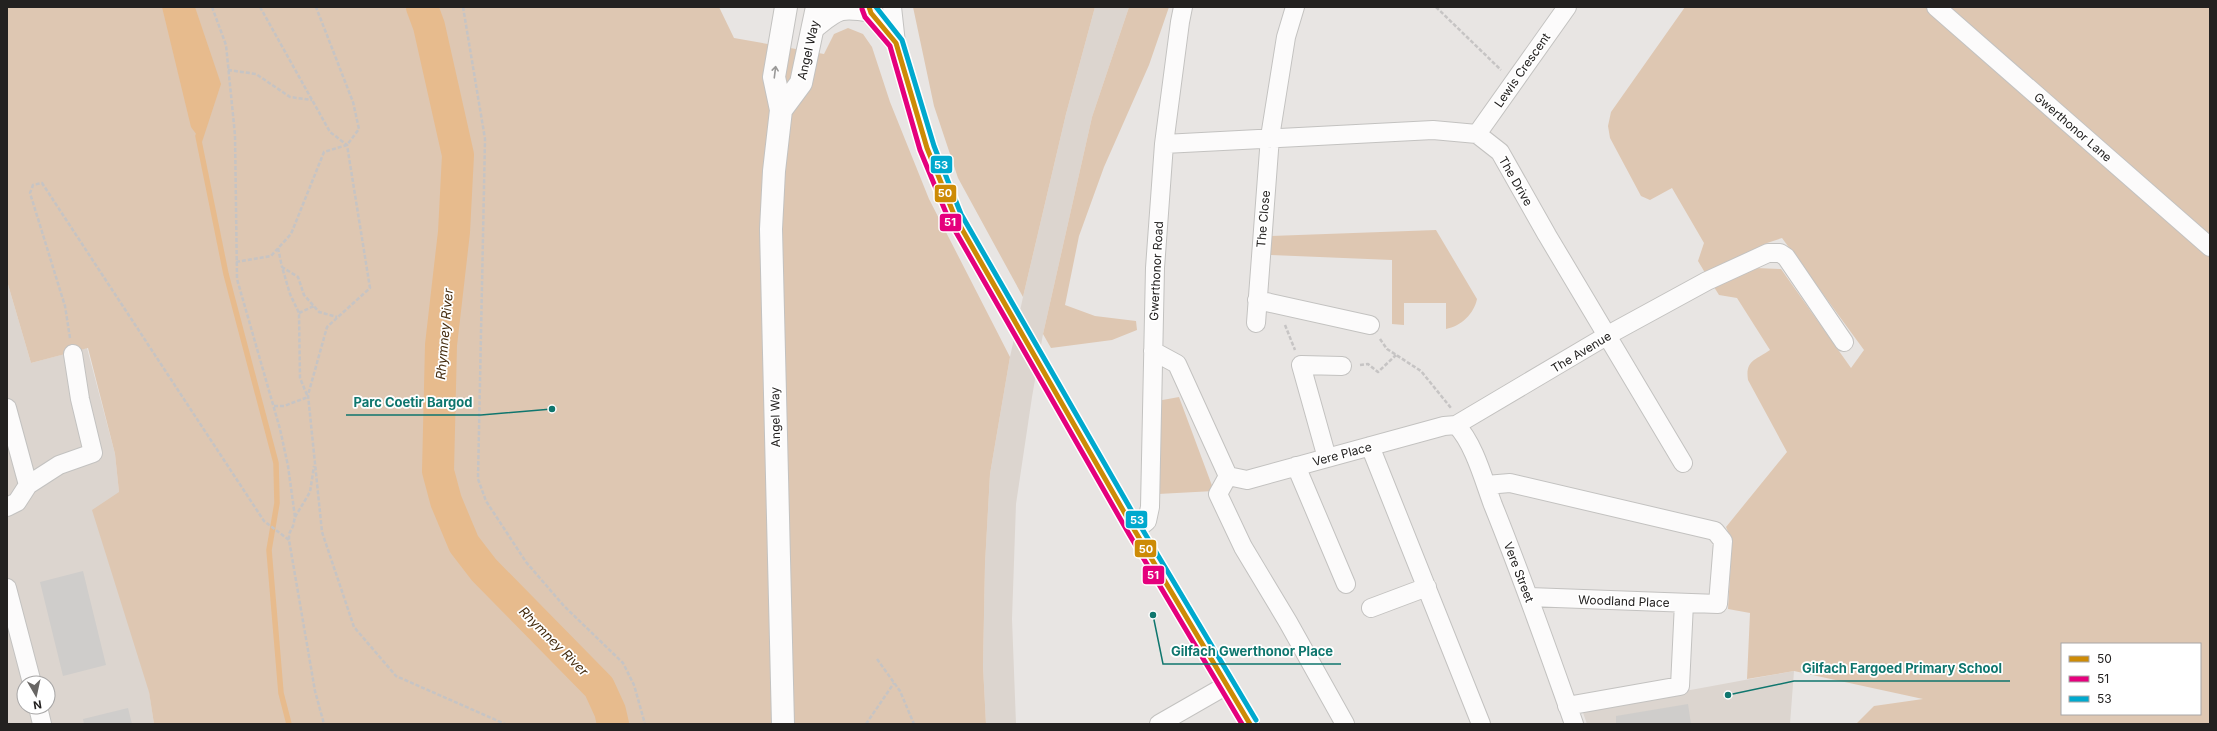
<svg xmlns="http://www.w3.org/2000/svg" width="2217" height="731" font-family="Inter,sans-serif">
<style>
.built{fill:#dcd5cf;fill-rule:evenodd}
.green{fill:#dec7b2;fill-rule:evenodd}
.water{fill:#e7bb8d}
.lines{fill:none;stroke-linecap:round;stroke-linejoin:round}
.stream{stroke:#e7bb8d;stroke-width:5.5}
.river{stroke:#e7bb8d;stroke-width:32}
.building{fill:#cfcdcb}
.minor-casing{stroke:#c3c2c0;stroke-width:20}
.major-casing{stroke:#c3c2c0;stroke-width:24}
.path{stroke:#c6c4c4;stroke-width:2.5;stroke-dasharray:4 2;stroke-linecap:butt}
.minor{stroke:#fcfbfb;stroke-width:18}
.major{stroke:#fcfbfb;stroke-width:22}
.bus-1-casing{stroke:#fff;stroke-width:8}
.bus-2-casing{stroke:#fff;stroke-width:8}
.bus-3-casing{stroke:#fff;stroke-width:8}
.bus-1{stroke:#cd8b06;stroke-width:5}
.bus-2{stroke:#e5007d;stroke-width:5}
.bus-3{stroke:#00a9ce;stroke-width:5}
.oneway{stroke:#9a9998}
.labels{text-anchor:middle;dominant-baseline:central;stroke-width:3.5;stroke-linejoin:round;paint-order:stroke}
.street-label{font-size:12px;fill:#232120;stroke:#fff}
.water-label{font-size:13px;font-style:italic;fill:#452c0f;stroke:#fff}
.leader{fill:none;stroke:#0f766e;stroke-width:1.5}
.callout-dot{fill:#0f766e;stroke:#fff;stroke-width:1.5}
.callout-label{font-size:13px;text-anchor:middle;font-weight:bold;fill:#0f766e;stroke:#fff;stroke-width:3.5;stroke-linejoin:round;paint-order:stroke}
.line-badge{stroke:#fff;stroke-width:1.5}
.badge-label{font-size:11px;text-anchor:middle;font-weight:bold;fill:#fff}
</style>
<rect width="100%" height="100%" fill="#e8e5e3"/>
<path class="built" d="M 1095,7 L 1129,7 L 1092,117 L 1043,334 L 1032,397 L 1016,504 L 1012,619 L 1016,724 L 986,724 L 983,666 L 985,564 L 990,474 L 1010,357 L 1023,297 L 1066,114 Z
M 7,281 L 31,363 L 87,348 L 115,454 L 119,492 L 154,724 L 7,724 ZM 24,683 L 48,683 L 48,707 L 24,707 Z
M 1794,671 L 1790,724 L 1587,724 L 1582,710 Z"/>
<path class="green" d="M 7,7 L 719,7 L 734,38 L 824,54 L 834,34 L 848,28 L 863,34 L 872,47 L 890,102 L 929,199 L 1010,357 L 990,474 L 985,564 L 983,666 L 986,724 L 154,724 L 149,692 L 92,510 L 119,492 L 115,454 L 88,348 L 31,363 L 7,281 Z
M 913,7 L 1095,7 L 1066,114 L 1023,297 L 958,178 L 934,106 Z
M 1129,7 L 1169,7 L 1149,65 L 1104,167 L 1079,236 L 1065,305 L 1095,316 L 1136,321 L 1137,330 L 1112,340 L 1051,348 L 1043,334 L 1092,117 Z
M 1685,7 L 2210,7 L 2210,238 L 1990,64 L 2210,256 L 2210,724 L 1856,724 L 1874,706 L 1923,699 L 1794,671 L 1747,679 L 1750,613 L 1728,609 L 1732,541 L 1726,527 L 1787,452 L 1748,380 C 1745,360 1756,360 1770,350 L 1737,298 L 1719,295 L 1714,287 L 1755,268 L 1781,269 L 1851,368 L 1864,350 L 1782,238 L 1767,243 L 1707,276 L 1698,261 L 1704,243 L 1672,188 L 1650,200 L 1641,196 L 1610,138 L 1608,126 L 1611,112 ZM 2062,644 L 2200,644 L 2200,714 L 2062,714 Z
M 1436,230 L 1477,299 C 1474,314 1461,326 1446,329 L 1446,303 L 1404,303 L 1404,325 L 1392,324 L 1392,260 L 1271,255 L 1271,236 Z
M 1179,397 L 1214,491 L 1158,494 L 1157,401 Z"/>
<path class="water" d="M 162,7 L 195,7 L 221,84 L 202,142 L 191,127 Z"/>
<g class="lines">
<path class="stream" d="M 198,136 L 226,274 L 276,463 L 277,503 L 269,550 L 281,693 L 289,724"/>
<path class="river" d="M 422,7 L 429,26 L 458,155 L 454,232 L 441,345 L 438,471 L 446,501 L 464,544 L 484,570 L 599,687 L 610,711 L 613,724"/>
</g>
<path class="building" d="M 83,571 L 106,665 L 63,676 L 40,582 Z
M 1688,704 L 1691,724 L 1616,724 L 1616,716 Z
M 128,708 L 132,724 L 84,724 L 83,719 Z"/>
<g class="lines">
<defs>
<path id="minor" d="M 892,7 L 896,43 L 927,148 L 955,217 L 1135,531 L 1250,724
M 1936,7 L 2210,247
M 812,31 C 838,11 837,7 871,13
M 1477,134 L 1567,7
M 1164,144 L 1433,130 L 1477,134 L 1500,152 L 1547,235 L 1683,463
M 1257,300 L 1370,325
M 1256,323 L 1270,137 L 1286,37 L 1295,7
M 1153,351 L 1177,364 L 1228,476
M 7,408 L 28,485 L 17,502 L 7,507
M 1456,425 C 1474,443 1484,481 1493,505 C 1522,577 1548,650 1574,724
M 1370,446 L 1481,724
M 1327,458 L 1301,365 L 1342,366
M 1296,466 L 1346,584
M 1228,476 L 1247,480 L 1444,426 L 1456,425 L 1608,335 L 1707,281 L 1768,253 L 1780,253 L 1786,257 L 1844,342
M 1228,476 L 1218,494 L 1243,547 L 1288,622 L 1345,724
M 28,485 L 59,465 L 93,453 L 80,399 L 73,354
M 1486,485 L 1510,483 L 1715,531 L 1723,541 L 1718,604 L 1529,597
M 1135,531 L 1147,521 L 1150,507 L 1155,268 L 1164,144 L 1180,22 L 1183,7
M 7,588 L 32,683
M 1371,608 L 1427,587
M 1567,706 L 1680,686 L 1684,603
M 38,707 L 42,724
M 1159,724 L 1227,685"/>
<path id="major" d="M 781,110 L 801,83 L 817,7
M 783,724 L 771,229 L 774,171 L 781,110 L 774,77 L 786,7"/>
</defs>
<use href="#minor" class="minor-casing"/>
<use href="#major" class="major-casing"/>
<path class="path" d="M 212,7 L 226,45 L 235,135 L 237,279 L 280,429 L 288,466 L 295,517 L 293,526 L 289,534 L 289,540 L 315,691 L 324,724
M 260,7 L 330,132 L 347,145 L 370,288 L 327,327 L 308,395 L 322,532 L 354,627 L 396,676 L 505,724
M 463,7 L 485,139 L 478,479 L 486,501 L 526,562 L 564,606 L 623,663 L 634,685 L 645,724
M 1436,7 L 1501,70
M 228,70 L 256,74 L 290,97 L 312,100
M 278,248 L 282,267
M 236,262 L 271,256 L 291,234 L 324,152 L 347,145 L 359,129 L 353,102 L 316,7
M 299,313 L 314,306
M 1285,325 L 1295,350
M 70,338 L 65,306 L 30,193 L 33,185 L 42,183 L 264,521 L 289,540
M 1380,339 L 1387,349 L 1421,371 L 1451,408
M 1360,365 L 1368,364 L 1378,372 L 1396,355
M 307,395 L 300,378 L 299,313 L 290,294 L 282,267 L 298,277 L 304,295 L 319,312 L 337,317
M 274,406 L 284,406 L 308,397
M 295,517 L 310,492 L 314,466
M 877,659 L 900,691 L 914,724
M 866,724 L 894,683"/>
<use href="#minor" class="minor"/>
<use href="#major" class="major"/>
<defs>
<path id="bus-1" d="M 869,7 L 871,13 L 896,43 L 927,148 L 955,217 L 1135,531 L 1250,724"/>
<path id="bus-2" d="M 862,9 L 865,17 L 890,46 L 920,150 L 949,220 L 1129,534 L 1242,724"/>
<path id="bus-3" d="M 876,7 L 902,40 L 934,146 L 961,214 L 1141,527 L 1256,720"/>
</defs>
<use href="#bus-1" class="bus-1-casing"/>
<use href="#bus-2" class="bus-2-casing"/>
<use href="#bus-3" class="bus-3-casing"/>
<use href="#bus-1" class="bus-1"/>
<use href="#bus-2" class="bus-2"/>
<use href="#bus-3" class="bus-3"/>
</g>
<defs><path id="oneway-shaft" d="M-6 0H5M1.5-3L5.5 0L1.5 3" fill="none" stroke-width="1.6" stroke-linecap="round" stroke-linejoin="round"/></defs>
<use class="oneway" href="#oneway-shaft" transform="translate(775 72) rotate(-83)"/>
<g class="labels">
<g class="street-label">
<text transform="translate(808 50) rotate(-77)">Angel Way</text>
<text transform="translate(1522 70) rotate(-55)">Lewis Crescent</text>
<text transform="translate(2073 127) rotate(41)">Gwerthonor Lane</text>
<text transform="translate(1516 181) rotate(60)">The Drive</text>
<text transform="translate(1263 219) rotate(-85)">The Close</text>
<text transform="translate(1156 271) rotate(-87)">Gwerthonor Road</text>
<text transform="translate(1581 352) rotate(-31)">The Avenue</text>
<text transform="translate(775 417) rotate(-91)">Angel Way</text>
<text transform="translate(1342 454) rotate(-15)">Vere Place</text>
<text transform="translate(1519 572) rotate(69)">Vere Street</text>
<text transform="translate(1624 601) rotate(2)">Woodland Place</text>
</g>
<g class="water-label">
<text transform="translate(444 334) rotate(-85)">Rhymney River</text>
<text transform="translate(554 641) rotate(45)">Rhymney River</text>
</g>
</g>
<path class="leader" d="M552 409L481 415H346M1153 615L1163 664H1341M1728 695L1794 681H2010"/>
<g class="callout-dot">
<circle cx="552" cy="409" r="4"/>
<circle cx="1153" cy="615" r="4"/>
<circle cx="1728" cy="695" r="4"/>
</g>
<g class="callout-label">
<text x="413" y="407">Parc Coetir Bargod</text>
<text x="1252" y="656">Gilfach Gwerthonor Place</text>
<text x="1902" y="673">Gilfach Fargoed Primary School</text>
</g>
<g class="line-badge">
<rect x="930" y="155" width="23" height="19" rx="4" fill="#00a9ce"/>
<rect x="934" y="184" width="23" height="19" rx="4" fill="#cd8b06"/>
<rect x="939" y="213" width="23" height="19" rx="4" fill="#e5007d"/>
<rect x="1125" y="510" width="23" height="19" rx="4" fill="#00a9ce"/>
<rect x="1134" y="539" width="23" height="19" rx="4" fill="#cd8b06"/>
<rect x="1142" y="565" width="23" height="20" rx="4" fill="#e5007d"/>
</g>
<g class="badge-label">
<text x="941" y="169">53</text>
<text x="945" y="197">50</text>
<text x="950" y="226">51</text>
<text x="1137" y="524">53</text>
<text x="1146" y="553">50</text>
<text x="1153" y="579">51</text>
</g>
<rect width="2217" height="731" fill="none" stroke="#232120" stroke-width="16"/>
<rect x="2061" y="643" width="140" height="72" fill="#ffffff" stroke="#a7a6a6"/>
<rect x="2069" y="656" width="20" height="6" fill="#cd8b06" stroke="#a7a6a6"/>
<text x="2097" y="663" font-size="12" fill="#232120">50</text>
<rect x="2069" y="676" width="20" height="6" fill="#e5007d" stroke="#a7a6a6"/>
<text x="2097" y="683" font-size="12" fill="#232120">51</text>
<rect x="2069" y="696" width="20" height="6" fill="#00a9ce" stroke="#a7a6a6"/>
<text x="2097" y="703" font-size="12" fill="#232120">53</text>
<g transform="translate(36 695) rotate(171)"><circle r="19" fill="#ffffff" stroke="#a7a6a6"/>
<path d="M0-3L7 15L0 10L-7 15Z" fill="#686664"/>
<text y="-6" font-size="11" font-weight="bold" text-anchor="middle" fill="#232120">N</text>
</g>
</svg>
